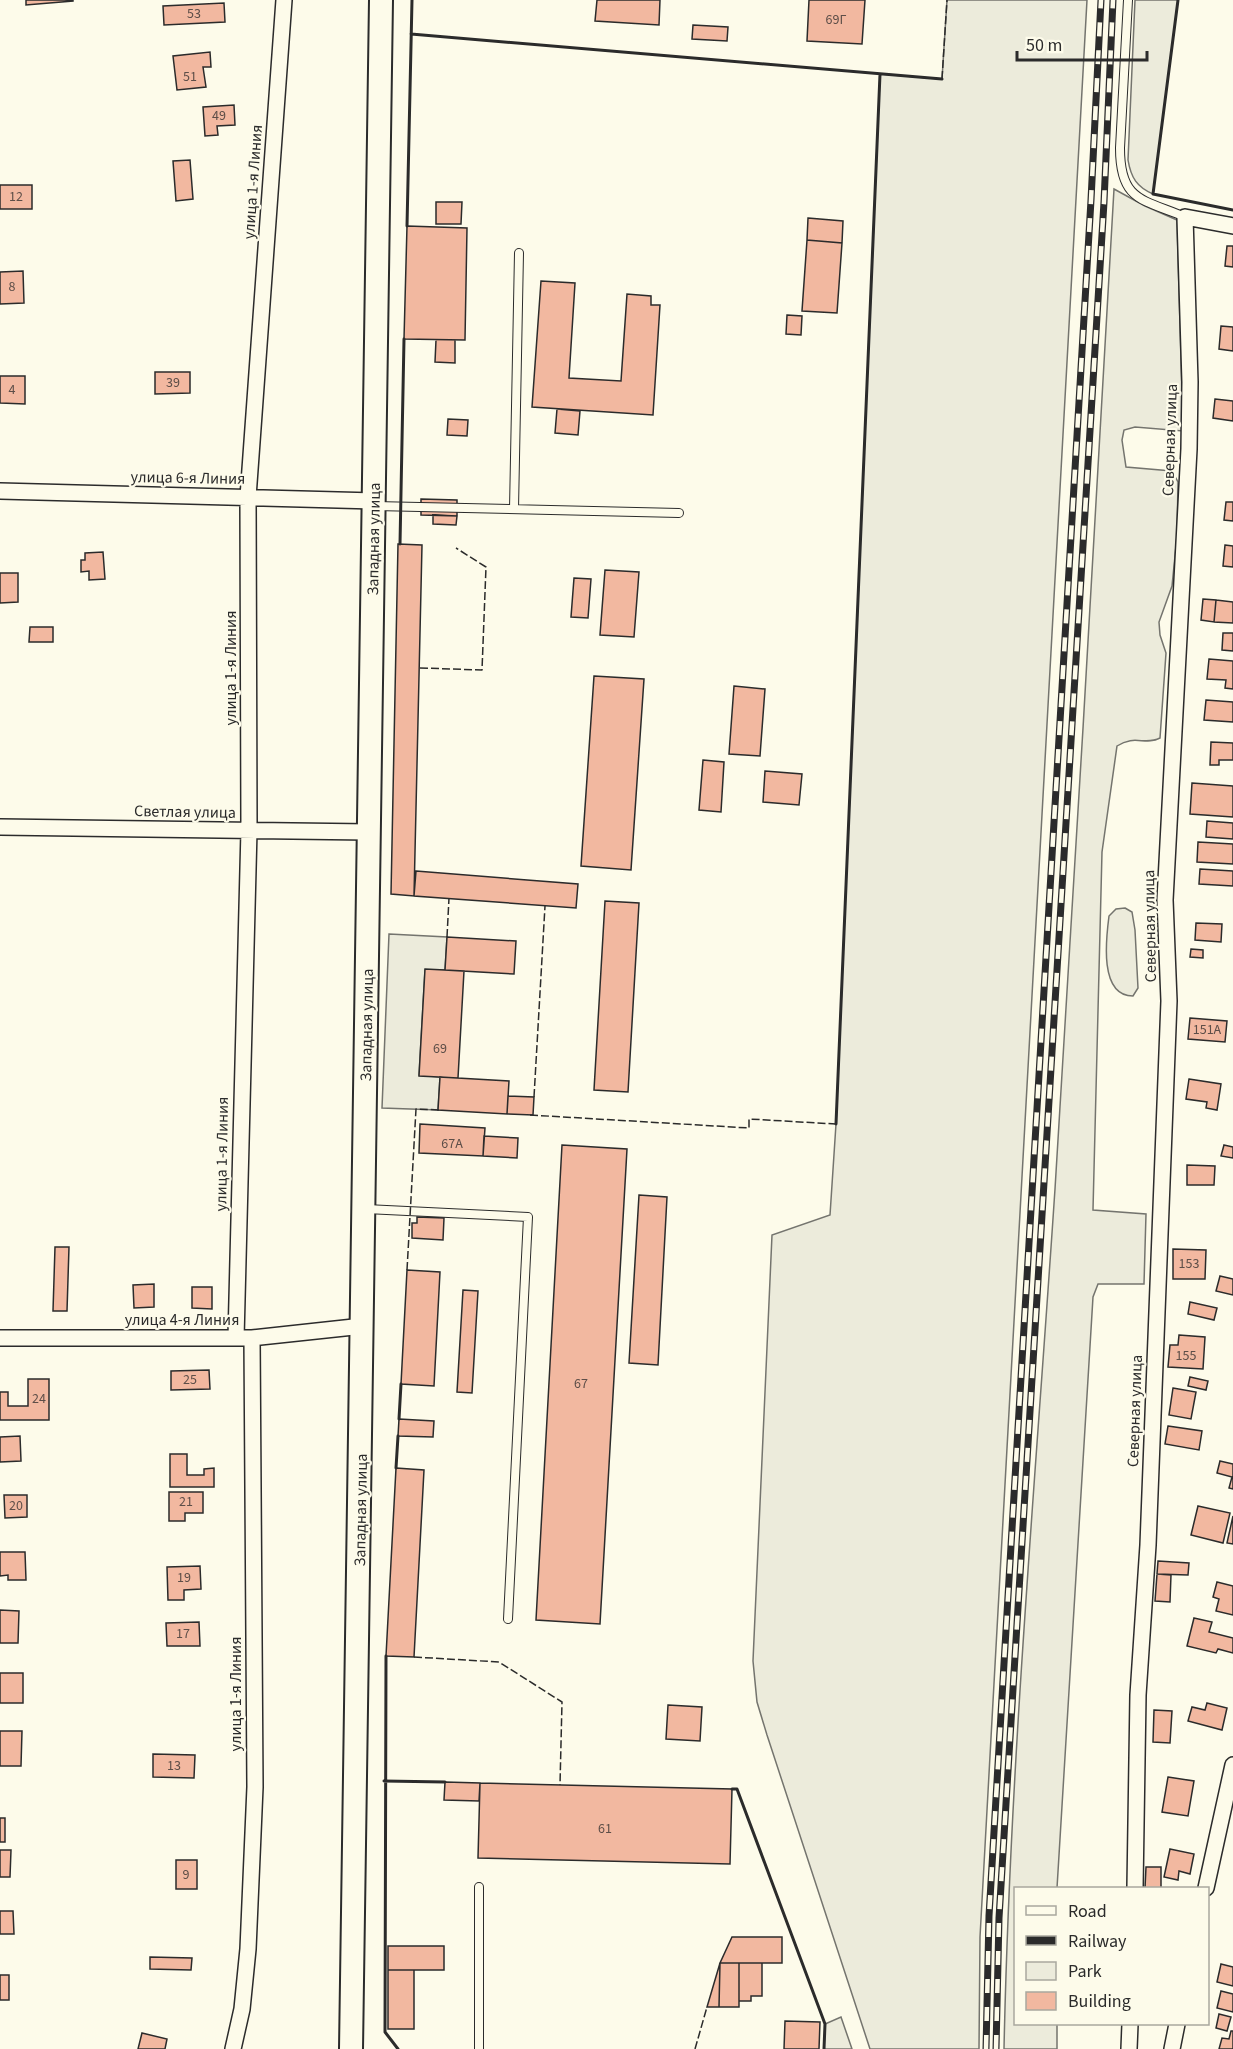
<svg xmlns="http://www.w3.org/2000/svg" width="1233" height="2049" font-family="'Source Sans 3',sans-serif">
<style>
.green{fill:#ecebdb;stroke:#74746e;stroke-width:1.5}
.building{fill:#f2b8a0;stroke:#2b2b2b;stroke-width:1.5}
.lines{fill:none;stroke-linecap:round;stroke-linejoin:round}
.lane-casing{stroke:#2b2b2b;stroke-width:10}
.street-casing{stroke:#2b2b2b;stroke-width:18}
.secondary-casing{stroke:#2b2b2b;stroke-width:26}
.lane{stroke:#fdfbea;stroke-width:8}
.street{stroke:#fdfbea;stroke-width:15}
.secondary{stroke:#fdfbea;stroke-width:22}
.rail-casing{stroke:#2b2b2b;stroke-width:7}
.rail{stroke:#fdfbea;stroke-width:4.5;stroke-dasharray:14;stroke-linecap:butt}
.fence{stroke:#2b2b2b;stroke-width:1.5;stroke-dasharray:8 3;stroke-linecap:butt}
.wall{stroke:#2b2b2b;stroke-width:3}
.labels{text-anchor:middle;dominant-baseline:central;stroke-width:4.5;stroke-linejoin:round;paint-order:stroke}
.number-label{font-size:14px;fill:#5d4e48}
.street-label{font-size:16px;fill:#2b2b2b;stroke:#fdfbea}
</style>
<rect width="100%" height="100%" fill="#fdfbea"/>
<path class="green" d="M 947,0 L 1087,0 L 980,1937 L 979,2049 L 870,2049 L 767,1735 L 757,1702 L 753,1661 L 772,1235 L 830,1215 L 836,1124 L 880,74 L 942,79 Z
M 1135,0 L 1178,0 L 1153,194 C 1137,187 1131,178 1128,160 Z
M 1114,189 L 1145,206 L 1177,220 L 1183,431 L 1135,427 L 1124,430 L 1122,440 L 1126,467 L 1172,471 L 1178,482 L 1177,536 L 1172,586 L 1159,622 L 1160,635 L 1166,653 L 1160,738 C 1145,746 1135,734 1117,746 L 1102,852 L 1093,1210 L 1146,1214 L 1144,1284 L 1098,1284 L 1093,1297 L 1057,1888 L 1016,1888 L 1016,2024 L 1057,2024 L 1057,2049 L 1004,2049 C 1010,1763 1036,1475 1055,1189 C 1077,856 1094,522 1114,189 Z
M 1125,908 L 1132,912 L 1135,930 L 1138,988 L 1133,996 C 1099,996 1106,939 1109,916 L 1116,909 Z
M 389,934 L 447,937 L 445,970 L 425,970 L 419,1075 L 440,1077 L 438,1110 L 382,1108 Z
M 841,2017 L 852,2049 L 824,2049 L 825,2024 Z"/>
<path class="building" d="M 26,0 L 73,0 L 73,1 L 26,5 Z
M 597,0 L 660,0 L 659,25 L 595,21 Z
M 809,0 L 865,0 L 862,44 L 807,41 Z
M 224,3 L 225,22 L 164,25 L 163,6 Z
M 693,25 L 728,27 L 727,41 L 692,39 Z
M 210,52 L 211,67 L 203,67 L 206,87 L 177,90 L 173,56 Z
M 234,105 L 235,125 L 217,126 L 218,135 L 205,136 L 203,107 Z
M 190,160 L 193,199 L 176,201 L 173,161 Z
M 0,185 L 32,185 L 32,209 L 0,209 Z
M 436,202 L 462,202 L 461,224 L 436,224 Z
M 808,218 L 843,221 L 842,243 L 807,240 Z
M 407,226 L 467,228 L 465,340 L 404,339 Z
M 807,240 L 842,243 L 837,313 L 802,311 Z
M 1227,246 L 1233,246 L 1233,267 L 1225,266 Z
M 23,271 L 24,303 L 0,304 L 0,272 Z
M 541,281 L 575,283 L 569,378 L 621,381 L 627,294 L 651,296 L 651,305 L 660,305 L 653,415 L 532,407 Z
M 787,315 L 802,316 L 801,335 L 786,334 Z
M 1221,326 L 1233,327 L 1233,351 L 1219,349 Z
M 436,340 L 455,340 L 455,363 L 435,362 Z
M 155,372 L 190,372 L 190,393 L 155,394 Z
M 0,376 L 25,376 L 25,404 L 0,403 Z
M 1215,399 L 1233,401 L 1233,421 L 1213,418 Z
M 557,409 L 580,411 L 578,435 L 555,433 Z
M 448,419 L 468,420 L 467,436 L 447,435 Z
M 421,499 L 457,500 L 457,516 L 421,515 Z
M 1226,502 L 1233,502 L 1233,521 L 1224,520 Z
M 433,515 L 457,516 L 456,525 L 433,524 Z
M 398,544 L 422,545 L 414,896 L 391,894 Z
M 1225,545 L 1233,546 L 1233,567 L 1223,566 Z
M 103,552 L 105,579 L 89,580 L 89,571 L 81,572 L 81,560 L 85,560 L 85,553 Z
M 605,570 L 639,572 L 634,637 L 600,635 Z
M 0,573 L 18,573 L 18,602 L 0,603 Z
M 574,578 L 591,579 L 588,618 L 571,617 Z
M 1203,599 L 1216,600 L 1214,622 L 1201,620 Z
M 1216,600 L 1233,602 L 1233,623 L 1214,622 Z
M 30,627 L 53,627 L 53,642 L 29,642 Z
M 1223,633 L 1233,633 L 1233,651 L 1222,650 Z
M 1209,659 L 1233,661 L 1233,689 L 1225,688 L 1226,680 L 1207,679 Z
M 594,676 L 644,679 L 631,870 L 581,866 Z
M 734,686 L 765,689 L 760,756 L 729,754 Z
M 1206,700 L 1233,702 L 1233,722 L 1204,720 Z
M 1211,742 L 1233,743 L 1233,760 L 1219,760 L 1219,765 L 1210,765 Z
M 703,760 L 724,762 L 721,812 L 699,810 Z
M 765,771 L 802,774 L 799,805 L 763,802 Z
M 1192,783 L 1233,786 L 1233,817 L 1190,814 Z
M 1207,821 L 1233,823 L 1233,839 L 1206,837 Z
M 1198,842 L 1233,844 L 1233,864 L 1197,862 Z
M 1200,869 L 1233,871 L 1233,886 L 1199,884 Z
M 416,871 L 578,884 L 576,908 L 414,896 Z
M 605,901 L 639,903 L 628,1092 L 594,1090 Z
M 1196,923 L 1222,924 L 1221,942 L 1195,940 Z
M 447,937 L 516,941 L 514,974 L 445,970 Z
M 1191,949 L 1203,950 L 1203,958 L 1190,957 Z
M 425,969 L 464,971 L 458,1078 L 419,1076 Z
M 1190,1018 L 1227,1021 L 1225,1042 L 1188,1039 Z
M 440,1077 L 509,1081 L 507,1114 L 438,1110 Z
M 1189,1079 L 1221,1084 L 1217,1110 L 1206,1108 L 1207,1102 L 1186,1099 Z
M 508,1096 L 534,1097 L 533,1115 L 507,1114 Z
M 420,1124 L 485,1128 L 483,1156 L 419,1153 Z
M 484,1136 L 518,1138 L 517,1158 L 483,1156 Z
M 562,1145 L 627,1149 L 600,1624 L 536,1620 Z
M 1224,1145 L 1233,1147 L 1233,1158 L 1221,1156 Z
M 1187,1165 L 1215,1166 L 1214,1185 L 1187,1185 Z
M 639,1195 L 667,1197 L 658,1365 L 629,1363 Z
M 417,1217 L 444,1218 L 443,1240 L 412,1238 L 412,1223 L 417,1223 Z
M 55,1247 L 69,1247 L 67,1311 L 53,1311 Z
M 1173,1249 L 1206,1250 L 1205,1279 L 1173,1279 Z
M 407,1270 L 440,1272 L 434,1386 L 401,1384 Z
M 1220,1276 L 1233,1279 L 1233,1295 L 1216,1291 Z
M 154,1284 L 154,1307 L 134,1308 L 133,1285 Z
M 192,1287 L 212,1287 L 212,1309 L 192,1308 Z
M 463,1290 L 478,1291 L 472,1393 L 457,1392 Z
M 1190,1302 L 1217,1308 L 1214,1320 L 1188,1314 Z
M 1179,1335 L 1205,1337 L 1203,1369 L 1168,1367 L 1170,1345 L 1178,1345 Z
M 209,1370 L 210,1389 L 171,1390 L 171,1371 Z
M 1190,1377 L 1208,1381 L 1206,1390 L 1188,1386 Z
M 28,1379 L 49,1379 L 49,1420 L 0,1420 L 0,1392 L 8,1392 L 8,1406 L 28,1406 Z
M 1173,1388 L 1196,1392 L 1191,1419 L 1169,1415 Z
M 399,1419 L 434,1421 L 433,1437 L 398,1436 Z
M 1168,1426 L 1202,1431 L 1199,1450 L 1165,1444 Z
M 20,1436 L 21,1461 L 0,1462 L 0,1437 Z
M 170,1454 L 187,1454 L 187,1475 L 204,1475 L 204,1469 L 214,1468 L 214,1487 L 170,1487 Z
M 1220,1461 L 1233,1464 L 1233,1489 L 1229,1488 L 1232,1477 L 1217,1473 Z
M 396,1468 L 424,1470 L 414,1657 L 386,1656 Z
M 169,1492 L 203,1492 L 203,1513 L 185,1513 L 185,1521 L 169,1521 Z
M 4,1495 L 27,1495 L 27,1517 L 5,1518 Z
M 1198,1506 L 1230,1513 L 1223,1543 L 1191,1535 Z
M 1233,1516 L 1233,1544 L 1227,1543 Z
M 0,1552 L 25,1552 L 26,1580 L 8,1580 L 8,1575 L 0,1576 Z
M 1158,1561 L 1189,1563 L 1188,1575 L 1157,1574 Z
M 200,1566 L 201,1589 L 184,1590 L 184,1600 L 168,1600 L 167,1567 Z
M 1157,1574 L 1171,1575 L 1170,1602 L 1155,1601 Z
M 1217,1582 L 1233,1586 L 1233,1615 L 1216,1611 L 1219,1599 L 1213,1597 Z
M 0,1610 L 19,1611 L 18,1643 L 0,1643 Z
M 1194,1618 L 1212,1622 L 1209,1632 L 1233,1638 L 1233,1653 L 1218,1649 L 1216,1653 L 1187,1646 Z
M 199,1622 L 200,1646 L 167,1646 L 166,1623 Z
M 0,1673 L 23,1673 L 23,1703 L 0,1703 Z
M 1207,1703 L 1227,1708 L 1222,1730 L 1188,1721 L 1192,1707 L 1205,1710 Z
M 668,1705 L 702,1707 L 700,1741 L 666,1739 Z
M 1154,1710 L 1172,1711 L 1170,1743 L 1153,1742 Z
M 0,1731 L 22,1731 L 21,1766 L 0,1766 Z
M 153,1754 L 195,1755 L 194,1778 L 153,1777 Z
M 1168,1777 L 1194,1781 L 1188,1816 L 1162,1812 Z
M 445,1782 L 480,1783 L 479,1801 L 444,1800 Z
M 480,1783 L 732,1789 L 730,1864 L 478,1858 Z
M 0,1818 L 5,1818 L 5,1842 L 0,1842 Z
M 1170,1849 L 1194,1854 L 1190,1874 L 1179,1871 L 1178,1880 L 1164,1877 Z
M 0,1850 L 11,1850 L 10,1877 L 0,1877 Z
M 176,1860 L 197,1860 L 197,1889 L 176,1889 Z
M 1146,1867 L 1161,1867 L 1161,1888 L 1145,1888 Z
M 0,1911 L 13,1911 L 14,1934 L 0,1934 Z
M 732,1937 L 782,1937 L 782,1963 L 720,1963 Z
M 388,1946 L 444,1946 L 444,1970 L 388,1970 Z
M 150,1957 L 192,1958 L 191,1970 L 150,1969 Z
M 720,1963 L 739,1963 L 739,2007 L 719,2007 Z
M 720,1963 L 719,2007 L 707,2007 Z
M 739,1963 L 762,1963 L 762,1996 L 751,1996 L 751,2001 L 739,2001 Z
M 1221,1964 L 1233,1967 L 1233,1986 L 1217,1982 Z
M 388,1970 L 414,1970 L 414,2029 L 388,2029 Z
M 0,1975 L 9,1975 L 9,2000 L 0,2000 Z
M 1221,1991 L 1233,1994 L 1233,2012 L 1217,2008 Z
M 1219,2014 L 1231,2017 L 1227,2031 L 1216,2028 Z
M 785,2021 L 820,2022 L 819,2049 L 784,2049 Z
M 1231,2031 L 1233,2031 L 1233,2049 L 1219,2049 L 1222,2038 L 1229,2039 Z
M 142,2033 L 167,2039 L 165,2049 L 138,2049 Z"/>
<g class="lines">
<defs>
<path id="lane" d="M 1128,0 L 1120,148 C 1120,201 1142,199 1185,217
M 375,506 L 679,513
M 514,509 L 519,253
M 366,1209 L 528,1217 L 508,1619
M 479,1887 L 479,2049"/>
<path id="street" d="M 0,491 L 375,501
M 0,827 L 369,832
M 0,1338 L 252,1338 L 363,1326
M 236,1338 L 249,830 L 248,497 L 284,0
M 1135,1888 L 1138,1695 L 1148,1545 L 1169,1001 L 1165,900 L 1189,449 L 1190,382 L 1185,217 L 1233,226
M 1206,1888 L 1233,1765
M 233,2049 L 242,2009 L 248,1949 L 255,1787 L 252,1338
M 1129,2049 L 1130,2024
M 1172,2049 L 1177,2024"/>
<path id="secondary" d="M 351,2049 L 381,0"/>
</defs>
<use href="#lane" class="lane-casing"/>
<use href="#street" class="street-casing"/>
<use href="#secondary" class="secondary-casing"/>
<use href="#lane" class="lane"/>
<use href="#street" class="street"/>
<use href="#secondary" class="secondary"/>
<defs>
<path id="rail" d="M 986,2049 L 989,1916 L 1091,200 L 1101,0
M 996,2049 L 999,1918 L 1104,202 L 1113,0"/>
</defs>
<use href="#rail" class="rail-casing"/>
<use href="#rail" class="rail"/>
<path class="fence" d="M 942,79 L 947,0
M 420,668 L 482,670 L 486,567 L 456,548
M 447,937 L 449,898
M 534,1097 L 545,906
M 530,1115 L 749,1128 L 749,1119 L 836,1124
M 407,1270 L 416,1109 L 440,1110
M 414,1657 L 499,1662 L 562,1702 L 560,1785
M 695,2049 L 707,2007"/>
<path class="wall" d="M 1178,0 L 1153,194 L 1233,210
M 411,34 L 942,79
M 407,226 L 412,0
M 400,544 L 404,339
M 836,1124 L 880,74
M 399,1419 L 401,1384
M 396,1468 L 398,1436
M 386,1656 L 385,2032 L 398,2049
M 384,1781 L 445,1782
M 732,1789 L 737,1789 L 825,2024 L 824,2049"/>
</g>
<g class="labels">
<g class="number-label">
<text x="194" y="14">53</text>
<text x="836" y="20">69Г</text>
<text x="190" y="77">51</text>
<text x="219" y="116">49</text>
<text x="16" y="197">12</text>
<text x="12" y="287">8</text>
<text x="173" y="383">39</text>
<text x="12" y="390">4</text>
<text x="1207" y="1030">151А</text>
<text x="440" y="1049">69</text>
<text x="452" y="1144">67А</text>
<text x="1189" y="1264">153</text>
<text x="1186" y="1356">155</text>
<text x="190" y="1380">25</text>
<text x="581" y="1384">67</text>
<text x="39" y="1399">24</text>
<text x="186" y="1502">21</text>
<text x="16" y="1506">20</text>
<text x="184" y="1578">19</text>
<text x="183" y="1634">17</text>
<text x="174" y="1766">13</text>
<text x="605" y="1829">61</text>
<text x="186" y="1875">9</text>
</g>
<g class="street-label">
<text transform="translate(253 182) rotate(-86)">улица 1-я Линия</text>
<text transform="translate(1170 440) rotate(-88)">Северная улица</text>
<text transform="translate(188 478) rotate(1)">улица 6-я Линия</text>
<text transform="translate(374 539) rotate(-89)">Западная улица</text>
<text transform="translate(231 668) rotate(-90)">улица 1-я Линия</text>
<text transform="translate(185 812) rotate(1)">Светлая улица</text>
<text transform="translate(1150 926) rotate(-91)">Северная улица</text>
<text transform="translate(367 1025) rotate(-89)">Западная улица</text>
<text transform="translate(222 1154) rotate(-89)">улица 1-я Линия</text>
<text x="182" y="1320">улица 4-я Линия</text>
<text transform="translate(1135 1411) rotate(-88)">Северная улица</text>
<text transform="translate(361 1510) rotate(-89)">Западная улица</text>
<text transform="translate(236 1694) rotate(-90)">улица 1-я Линия</text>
</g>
</g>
<rect x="1014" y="1887" width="195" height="138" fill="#fdfbea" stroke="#a9a89e" stroke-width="1.5"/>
<rect x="1026" y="1906" width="30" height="9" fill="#fdfbea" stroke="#a9a89e" stroke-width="1.5"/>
<text x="1068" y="1917" font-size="18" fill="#2b2b2b">Road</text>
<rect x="1026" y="1936" width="30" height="9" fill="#2b2b2b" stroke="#a9a89e" stroke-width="1.5"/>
<text x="1068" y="1947" font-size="18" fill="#2b2b2b">Railway</text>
<rect x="1026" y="1962" width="30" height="18" fill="#ecebdb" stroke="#a9a89e" stroke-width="1.5"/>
<text x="1068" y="1977" font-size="18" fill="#2b2b2b">Park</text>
<rect x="1026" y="1992" width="30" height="18" fill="#f2b8a0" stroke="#a9a89e" stroke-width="1.5"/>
<text x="1068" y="2007" font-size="18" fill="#2b2b2b">Building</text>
<path d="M1017 51v9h130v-9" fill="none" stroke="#2b2b2b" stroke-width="3"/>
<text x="1026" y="51" font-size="18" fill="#2b2b2b" stroke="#fdfbea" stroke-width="4.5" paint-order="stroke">50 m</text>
</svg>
